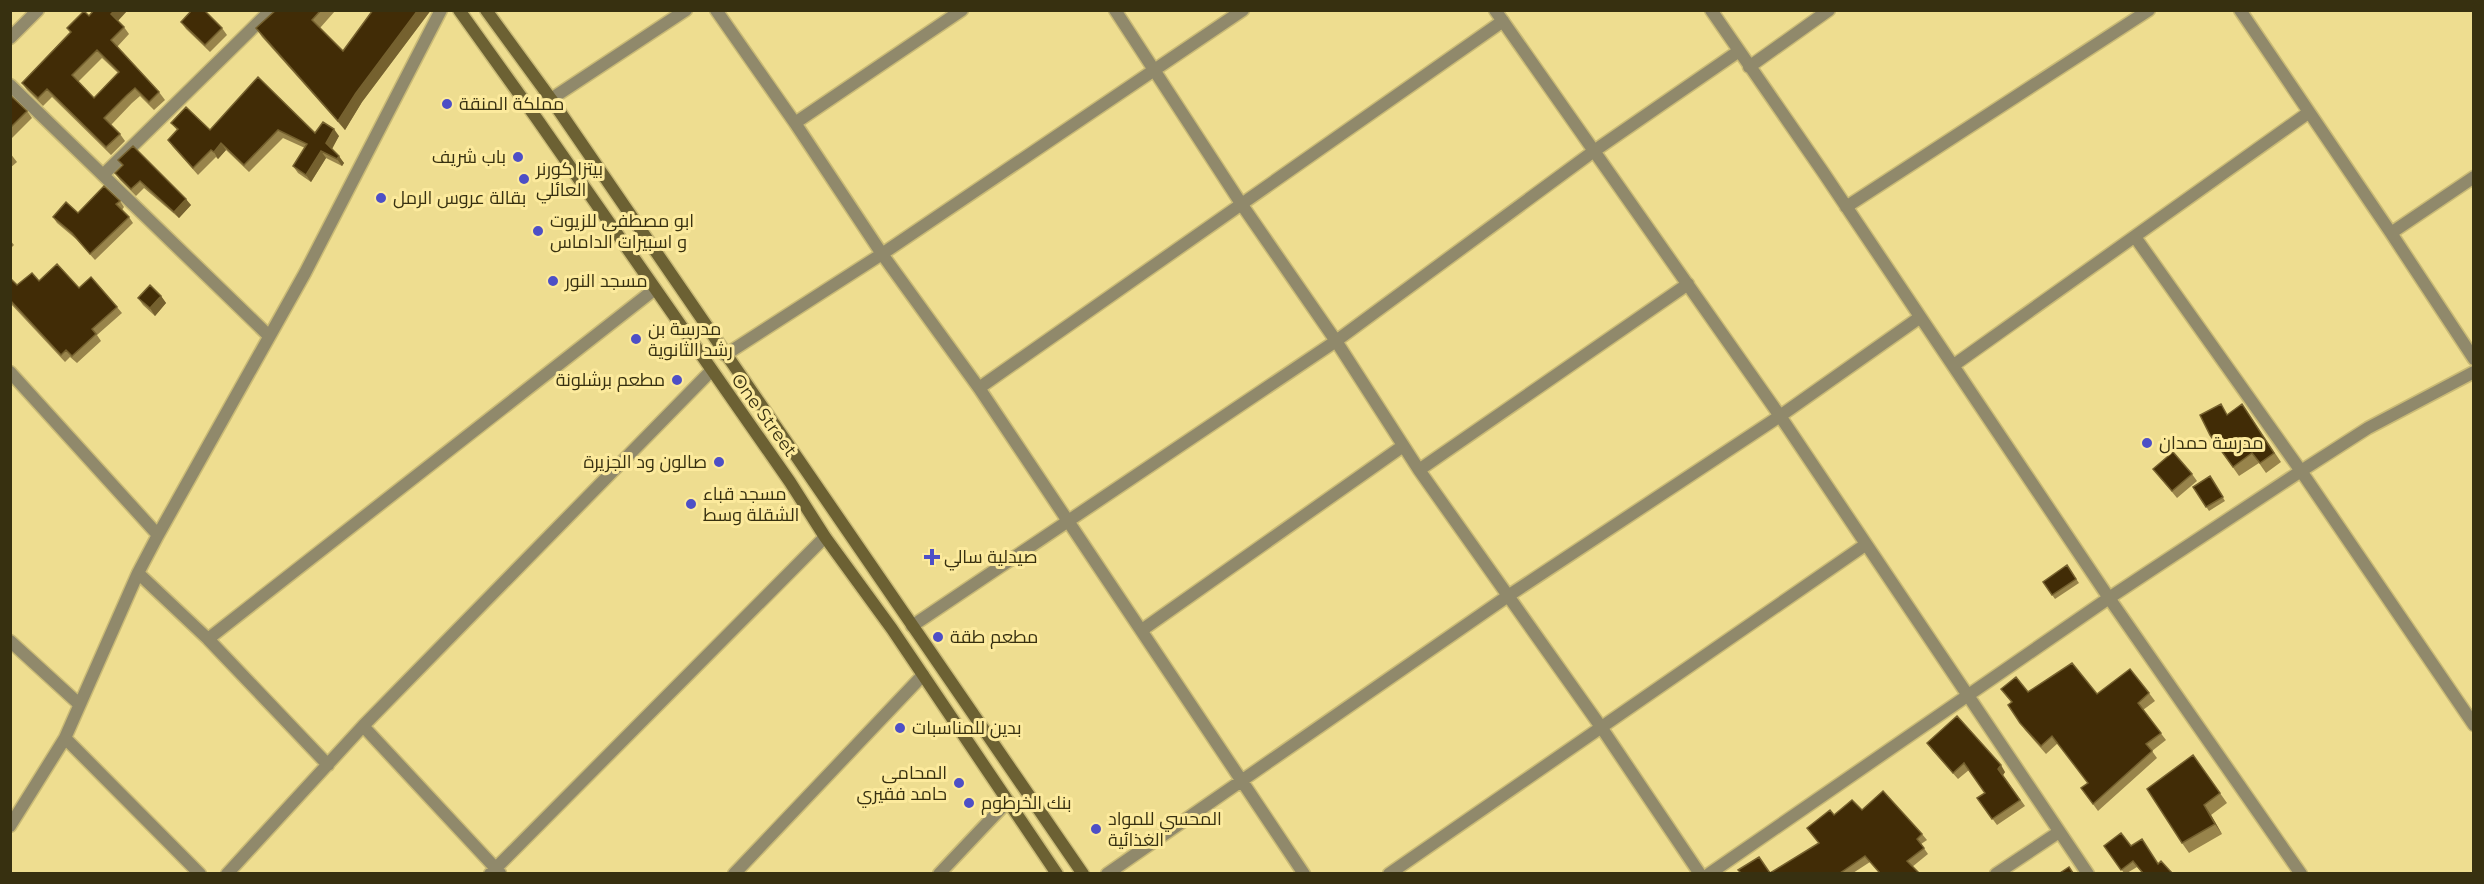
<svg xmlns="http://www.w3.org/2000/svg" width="2484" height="884" font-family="Montserrat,Cairo,sans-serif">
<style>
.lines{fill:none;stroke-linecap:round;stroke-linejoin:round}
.street-casing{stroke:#c9ba76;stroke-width:15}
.secondary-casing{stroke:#c9ba76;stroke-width:15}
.street{stroke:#90896b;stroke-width:12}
.secondary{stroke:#6c6133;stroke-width:12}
.wall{fill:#98844b;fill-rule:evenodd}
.shaded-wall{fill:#75612f}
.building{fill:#412c06;stroke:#75612f;stroke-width:1.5;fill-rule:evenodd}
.poi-dot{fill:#4d4fc6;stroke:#fcea9d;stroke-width:2}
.labels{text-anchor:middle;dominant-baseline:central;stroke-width:6;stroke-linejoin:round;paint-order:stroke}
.poi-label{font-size:18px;fill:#373010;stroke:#fcea9d;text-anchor:start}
.street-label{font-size:18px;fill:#373010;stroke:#fcea9d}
</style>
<rect width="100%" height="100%" fill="#eedd90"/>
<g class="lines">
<defs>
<path id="street" d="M 716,10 L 795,123 L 882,254 L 979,388 L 1304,874
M 1115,10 L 1242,205 L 1336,341 L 1419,470 L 1601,727 L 1700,874
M 1495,10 L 1780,416 L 2088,874
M 1711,10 L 1823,172 L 2109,598 L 2301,874
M 2240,10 L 2391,233 L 2474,359
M 10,38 L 38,10
M 1749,67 L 1829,10
M 10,85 L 269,336
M 551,99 L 686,10
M 795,123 L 962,10
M 104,174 L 271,10
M 1846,207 L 2149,10
M 2391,233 L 2474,177
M 2135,237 L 2301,471 L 2474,725
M 725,355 L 882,254 L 1243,10
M 1954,365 L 2308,113
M 10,372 L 158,535
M 979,388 L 1503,21
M 1419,470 L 1688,284
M 138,573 L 208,639 L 328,765
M 912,626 L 1336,341 L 1594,151 L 1739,51
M 1142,630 L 1403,446
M 208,639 L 655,289
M 10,641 L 79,704
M 363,726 L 500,873
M 65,738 L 200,874
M 10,826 L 65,738 L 138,573 L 158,535 L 305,273 L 441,10
M 227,874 L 363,726 L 711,371
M 490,874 L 825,537
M 734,874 L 923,675
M 939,874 L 1008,801
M 1107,874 L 1508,596 L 1780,416 L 1919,318
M 1389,874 L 1865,545
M 1709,874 L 2109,598 L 2301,471 L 2368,428 L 2474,372
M 1996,874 L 2059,832"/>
<path id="secondary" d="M 459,10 L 537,119 L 790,482 L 825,537 L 892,629 L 1057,874
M 486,10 L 551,99 L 1083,874"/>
</defs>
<use href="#street" class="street-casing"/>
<use href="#secondary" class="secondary-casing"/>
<use href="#street" class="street"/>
<use href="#secondary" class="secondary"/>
</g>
<path class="wall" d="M 276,10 L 335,10 L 335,11 L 320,28 L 343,51 L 373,10 L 431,10 L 362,102 L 345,130 L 262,37 L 256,28 Z
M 89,16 L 118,21 L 124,27 L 129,34 L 117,47 L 159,92 L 165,100 L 154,110 L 140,96 L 132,103 L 111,125 L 120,134 L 125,141 L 111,155 L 52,97 L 43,106 L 27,90 L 22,83 L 70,32 L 67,28 ZM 102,58 L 118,73 L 94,98 L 78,82 Z
M 181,22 L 222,28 L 227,35 L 210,52 L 186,29 Z
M 258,77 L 315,133 L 339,136 L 331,149 L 344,163 L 342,166 L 326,158 L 311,182 L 298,173 L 293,166 L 305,148 L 283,138 L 249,172 L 226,150 L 218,159 L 216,157 L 198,175 L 173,147 L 168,140 L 177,130 L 171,123 L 210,130 Z
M 10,95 L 27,111 L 32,118 L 10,140 Z
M 10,153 L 17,162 L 10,168 Z
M 118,160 L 191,205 L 179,218 L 144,188 L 136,196 L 120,180 L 115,173 L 123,166 Z
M 120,201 L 124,207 L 122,210 L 129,217 L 133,223 L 95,260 L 76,239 L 57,223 L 53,217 L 78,213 Z
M 10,240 L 14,245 L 10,249 Z
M 10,278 L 17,285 L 39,281 L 79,288 L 117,307 L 122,313 L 97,335 L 101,341 L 77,363 L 70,357 L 65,362 L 10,303 Z
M 161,296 L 166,303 L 155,316 L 143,305 L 138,298 Z
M 2242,404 L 2281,462 L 2266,473 L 2259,463 L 2239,476 L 2210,435 L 2228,414 Z
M 2153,469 L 2192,474 L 2197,481 L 2177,498 Z
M 2210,476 L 2225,501 L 2209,511 L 2193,487 Z
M 2067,565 L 2079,583 L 2055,599 L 2043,582 Z
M 2001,689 L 2028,692 L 2097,694 L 2149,693 L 2155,701 L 2143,710 L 2166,740 L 2152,751 L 2157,758 L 2098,811 L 2081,788 L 2088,783 L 2058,743 L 2046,754 L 2025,730 L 2020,723 L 2012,703 Z
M 1927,743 L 2005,772 L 2003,775 L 2025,806 L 1997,825 L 1977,798 L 1985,793 L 1969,770 L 1958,779 L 1932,750 Z
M 2193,755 L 2227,803 L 2211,815 L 2222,834 L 2189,853 L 2182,843 Z
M 1862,810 L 1922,834 L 1927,840 L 1921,844 L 1928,854 L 1912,867 L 1919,873 L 1879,873 L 1870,862 L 1853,873 L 1770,873 L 1819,844 L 1834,815 Z
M 2104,846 L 2131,846 L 2172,873 L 2142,873 L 2137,867 L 2127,873 L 2124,873 Z"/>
<path class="shaded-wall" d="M 115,10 L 128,10 L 117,22 L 111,14 Z
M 418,10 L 431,10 L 362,102 L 345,130 L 338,121 L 356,93 Z
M 334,129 L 339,136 L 331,151 L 326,143 Z
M 221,143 L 226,150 L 218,159 L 214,152 Z
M 321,151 L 326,158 L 311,182 L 306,175 Z
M 339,156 L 344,163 L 342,166 L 337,159 Z
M 186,199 L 191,205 L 179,218 L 174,212 Z
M 161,296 L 166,303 L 155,316 L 150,308 Z
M 2001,765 L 2005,772 L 2003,775 L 1998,769 Z
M 2204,805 L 2211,815 L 2222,834 L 2215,824 Z"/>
<path class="building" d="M 94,10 L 115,10 L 111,14 L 124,27 L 111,40 L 159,92 L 149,102 L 135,88 L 127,95 L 104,118 L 120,134 L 106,147 L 47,89 L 38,98 L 22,83 L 71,32 L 67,28 L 84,11 L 89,16 ZM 97,50 L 119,72 L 94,98 L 72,75 Z
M 192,10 L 204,10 L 222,28 L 205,45 L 181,22 Z
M 276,10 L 321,10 L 312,20 L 343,51 L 373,10 L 418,10 L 356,93 L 338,121 L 256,28 Z
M 258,77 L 315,133 L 323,122 L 334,129 L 326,143 L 339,156 L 337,159 L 321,151 L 306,175 L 293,166 L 307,144 L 278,130 L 244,165 L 221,143 L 214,152 L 211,150 L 193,168 L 168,140 L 178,129 L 171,123 L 186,107 L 210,130 Z
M 10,95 L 27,111 L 10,128 Z
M 133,146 L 186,199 L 174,212 L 140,181 L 131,189 L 115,173 L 123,165 L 118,160 Z
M 104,186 L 120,201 L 116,204 L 129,217 L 90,254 L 72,233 L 53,217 L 66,202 L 78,213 Z
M 57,264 L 79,288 L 91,277 L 117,307 L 92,329 L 96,334 L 72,356 L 66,350 L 61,355 L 10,300 L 10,278 L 17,285 L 32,273 L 39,281 Z
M 150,285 L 161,296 L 150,308 L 138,298 Z
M 2221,404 L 2227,415 L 2242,404 L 2274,453 L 2260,463 L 2252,453 L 2233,467 L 2210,435 L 2200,415 Z
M 2173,452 L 2192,474 L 2172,491 L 2153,469 Z
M 2210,476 L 2223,497 L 2206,507 L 2193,487 Z
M 2067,565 L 2076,579 L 2052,595 L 2043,582 Z
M 2072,663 L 2097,694 L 2130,669 L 2149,693 L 2138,703 L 2161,733 L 2146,744 L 2152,751 L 2093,804 L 2081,788 L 2088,783 L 2052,736 L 2041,746 L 2020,723 L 2008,705 L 2012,702 L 2001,689 L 2016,677 L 2028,692 Z
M 1957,716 L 2001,765 L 1998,769 L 2020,800 L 1992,819 L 1977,798 L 1985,793 L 1964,763 L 1953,773 L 1927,743 Z
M 2193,755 L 2220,793 L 2204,805 L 2215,824 L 2182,843 L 2147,789 Z
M 1883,791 L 1922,834 L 1917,839 L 1924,848 L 1907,861 L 1919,873 L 1880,873 L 1865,856 L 1840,873 L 1770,873 L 1819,843 L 1807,828 L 1830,810 L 1834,815 L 1852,800 L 1862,810 Z
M 2121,833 L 2131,846 L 2142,839 L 2158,864 L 2161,861 L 2172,873 L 2143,873 L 2133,861 L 2121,870 L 2104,846 Z
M 1759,857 L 1770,873 L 1741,873 L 1738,870 Z
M 2069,867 L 2073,873 L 2060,873 Z"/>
<g class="poi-dot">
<circle cx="447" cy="104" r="6"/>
<circle cx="518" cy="157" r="6"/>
<circle cx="524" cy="179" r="6"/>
<circle cx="381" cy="198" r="6"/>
<circle cx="538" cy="231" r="6"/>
<circle cx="553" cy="281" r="6"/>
<circle cx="636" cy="339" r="6"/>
<circle cx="677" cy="380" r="6"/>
<circle cx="2147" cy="443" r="6"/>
<circle cx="719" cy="462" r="6"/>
<circle cx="691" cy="504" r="6"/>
<path d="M929 548h6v6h6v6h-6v6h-6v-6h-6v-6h6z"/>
<circle cx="938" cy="637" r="6"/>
<circle cx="900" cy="728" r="6"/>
<circle cx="959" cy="783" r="6"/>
<circle cx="969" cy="803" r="6"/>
<circle cx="1096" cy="829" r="6"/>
</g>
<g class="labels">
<g class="poi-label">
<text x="459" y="104">مملكة المنقة</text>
<text x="506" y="157" text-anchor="end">باب شريف</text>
<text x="536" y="169">بيتزا كورنر<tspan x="536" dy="21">العائلي</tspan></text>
<text x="393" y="198">بقالة عروس الرمل</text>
<text x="550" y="221">ابو مصطفي للزيوت<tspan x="550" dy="21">و اسبيرات الداماس</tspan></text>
<text x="565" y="281">مسجد النور</text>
<text x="648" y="329">مدرسة بن<tspan x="648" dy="21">رشد الثانوية</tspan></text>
<text x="665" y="380" text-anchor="end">مطعم برشلونة</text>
<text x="2159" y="443">مدرسة حمدان</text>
<text x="707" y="462" text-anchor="end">صالون ود الجزيرة</text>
<text x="703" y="494">مسجد قباء<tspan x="703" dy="21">الشقلة وسط</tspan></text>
<text x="944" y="557">صيدلية سالي</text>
<text x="950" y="637">مطعم طقة</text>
<text x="912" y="728">بدين للمناسبات</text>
<text x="947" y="773" text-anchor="end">المحامي<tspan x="947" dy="21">حامد فقيري</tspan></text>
<text x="981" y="803">بنك الخرطوم</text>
<text x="1108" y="819">المحسي للمواد<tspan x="1108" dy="21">الغذائية</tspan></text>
</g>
<g class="street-label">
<text transform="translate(764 415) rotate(54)">One Street</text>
</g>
</g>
<rect width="2484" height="884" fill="none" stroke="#373010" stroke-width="24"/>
</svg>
